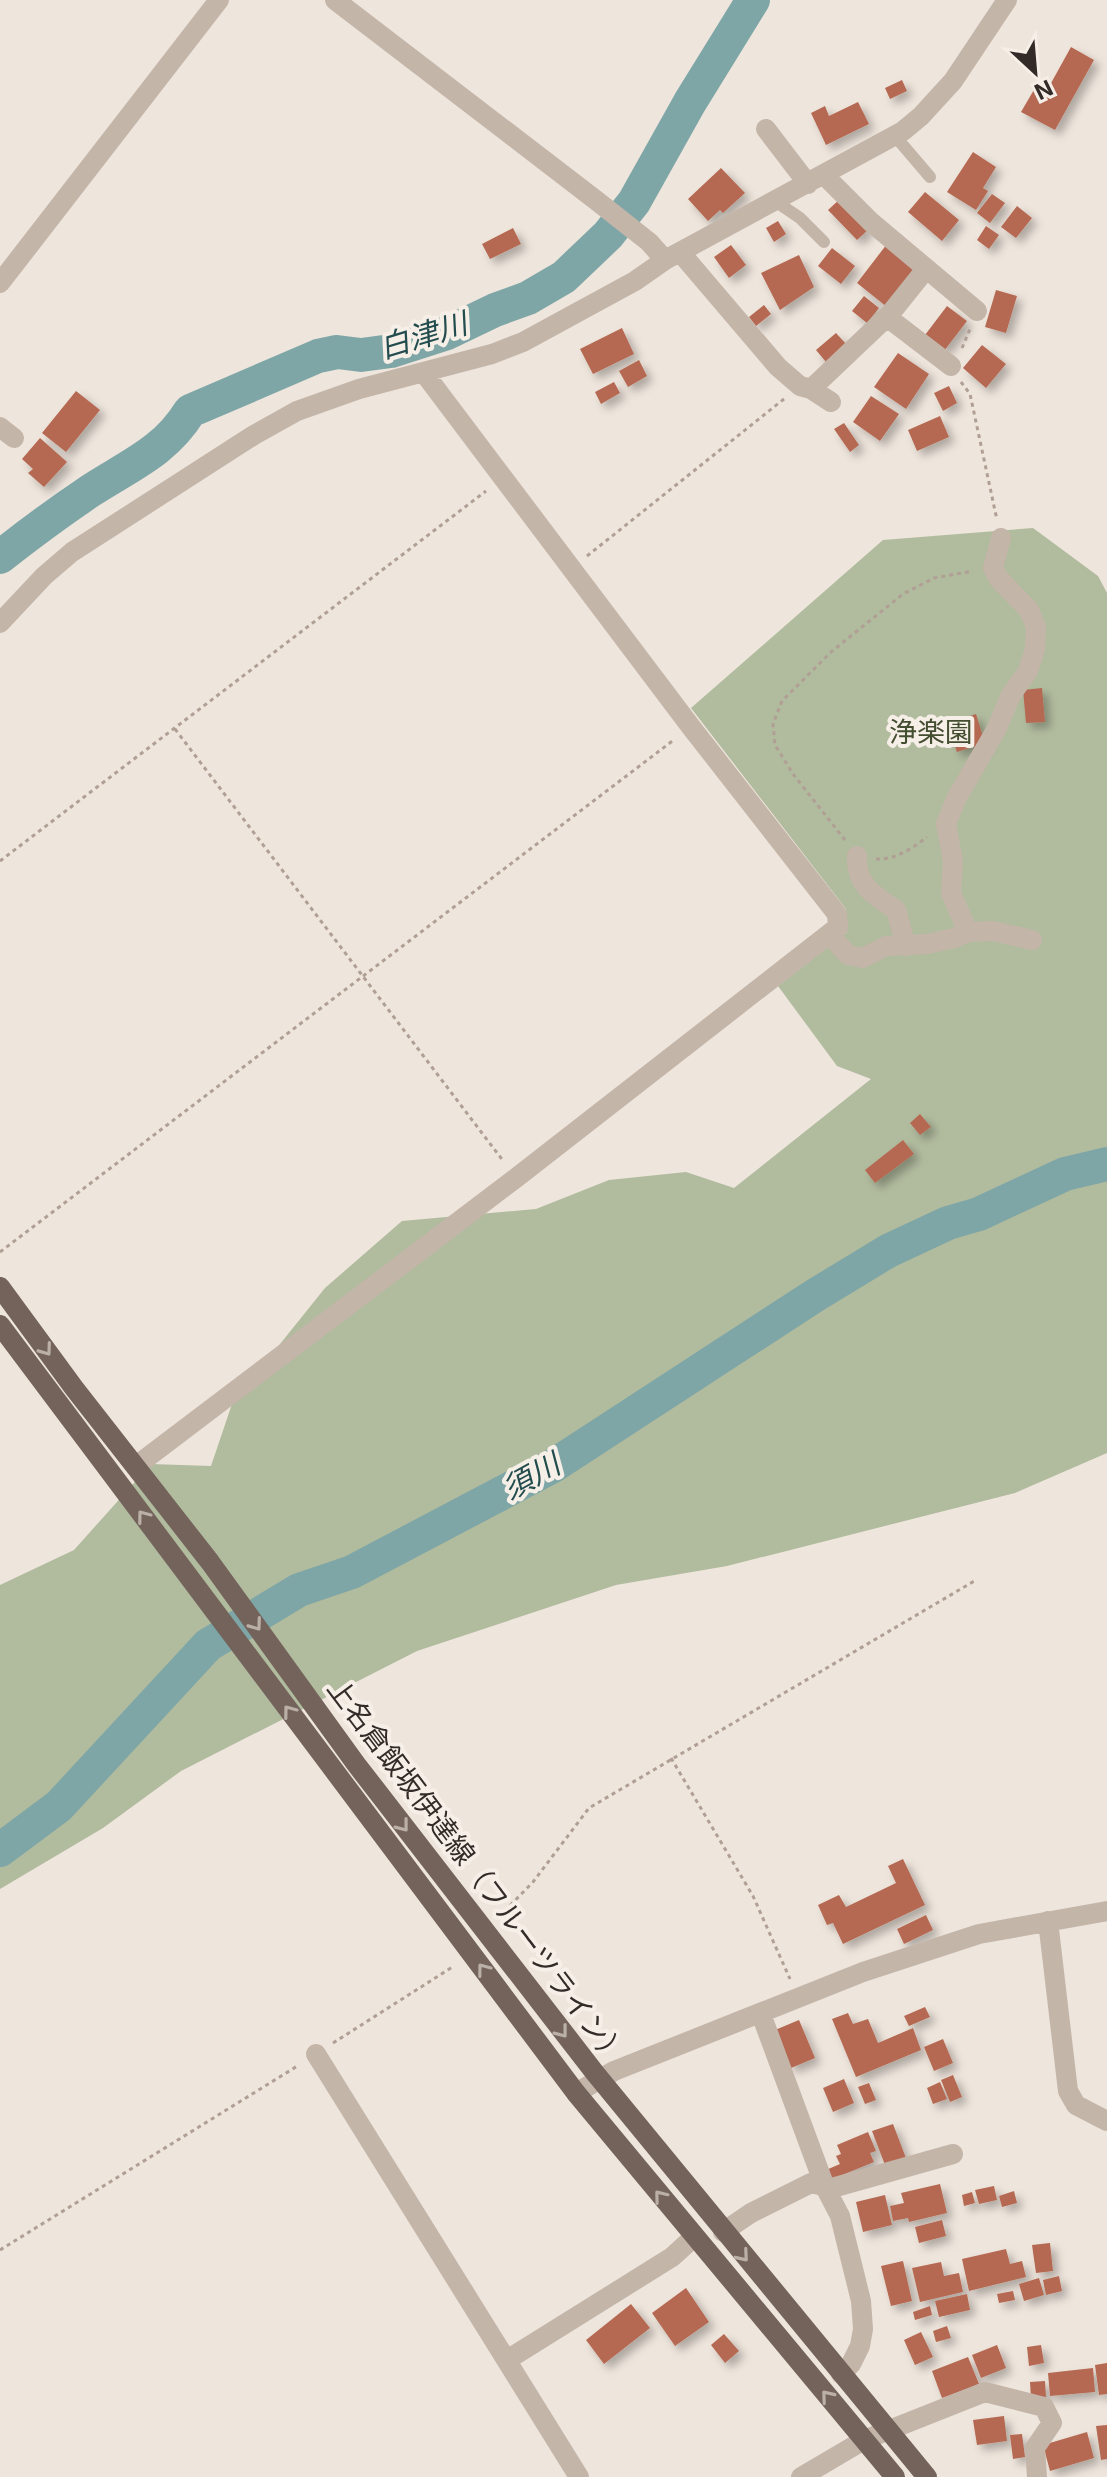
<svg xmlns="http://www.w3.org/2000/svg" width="1107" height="2477" font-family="Inter,'Noto Sans JP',sans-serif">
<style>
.green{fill:#b1bb9e}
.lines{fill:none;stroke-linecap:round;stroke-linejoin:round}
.river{stroke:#7ea6a7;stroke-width:34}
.building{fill:#b56952;filter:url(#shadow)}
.path{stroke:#b09f94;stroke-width:3;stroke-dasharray:4 4;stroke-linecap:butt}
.service{stroke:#c4b5a9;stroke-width:12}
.minor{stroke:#c4b5a9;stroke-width:20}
.primary{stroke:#73635b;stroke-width:20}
.oneway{stroke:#bbb0a8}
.labels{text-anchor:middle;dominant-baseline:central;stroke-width:8;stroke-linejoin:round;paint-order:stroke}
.park-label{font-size:28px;fill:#434d2f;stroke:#f6efe7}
.street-label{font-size:28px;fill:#332b28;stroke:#f6efe7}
.water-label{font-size:30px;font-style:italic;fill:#234c4e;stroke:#f6efe7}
</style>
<defs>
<filter id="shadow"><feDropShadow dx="5.5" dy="5.5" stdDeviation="4" flood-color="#0004"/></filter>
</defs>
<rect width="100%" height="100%" fill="#eee5dc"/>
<path class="green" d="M 1033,528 L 1098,576 L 1107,593 L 1107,1453 L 1015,1493 L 727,1566 L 616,1585 L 417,1651 L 181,1771 L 103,1828 L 0,1889 L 0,1585 L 74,1550 L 151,1464 L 211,1466 L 232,1404 L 325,1288 L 402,1221 L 536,1209 L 609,1180 L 686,1172 L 734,1188 L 871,1079 L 837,1066 L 778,986 L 847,932 L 846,909 L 691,708 L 883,540 Z"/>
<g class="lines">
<path class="river" d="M 0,557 C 29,534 59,512 90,491 C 128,466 165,452 190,411 L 318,356 L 337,352 L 361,355 L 391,351 L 447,333 L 495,310 L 528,298 L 564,277 L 608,235 L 634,202 L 690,102 L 753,0
M 0,1850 L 59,1806 L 208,1645 L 299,1590 L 352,1572 L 553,1466 L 814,1296 L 888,1251 L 948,1223 L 979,1214 L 1065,1174 L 1107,1164"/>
</g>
<path class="building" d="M 1071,47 L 1094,60 L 1055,130 L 1021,112 L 1035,88 L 1045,94 Z
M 902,80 L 907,91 L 890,99 L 885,88 Z
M 858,102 L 869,124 L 826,145 L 811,113 L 825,106 L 829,116 Z
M 973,152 L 996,167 L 983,188 L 988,191 L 976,210 L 947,192 Z
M 721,168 L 745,193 L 723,213 L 720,210 L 708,221 L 688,199 Z
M 925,192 L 959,220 L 942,241 L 908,212 Z
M 992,194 L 1005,203 L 990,223 L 977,213 Z
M 840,199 L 869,229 L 857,240 L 828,210 Z
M 1017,206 L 1032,218 L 1016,238 L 1001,227 Z
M 778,221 L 786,234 L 774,242 L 766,228 Z
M 986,226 L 999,235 L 989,249 L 977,240 Z
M 513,228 L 521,244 L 490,259 L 482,244 Z
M 887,244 L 917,268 L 887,307 L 857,283 Z
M 731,245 L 746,265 L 729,278 L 714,257 Z
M 832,248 L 855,266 L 841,284 L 818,266 Z
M 799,255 L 814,287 L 780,310 L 761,273 Z
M 996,290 L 1017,296 L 1006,333 L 985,327 Z
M 864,296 L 879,308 L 867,323 L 852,311 Z
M 764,305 L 771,314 L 756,326 L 749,317 Z
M 947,306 L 967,321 L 944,351 L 925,335 Z
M 622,328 L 634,354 L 593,374 L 580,349 Z
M 836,333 L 846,344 L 826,362 L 816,350 Z
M 982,345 L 1006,364 L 986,388 L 963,368 Z
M 898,353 L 929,374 L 906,409 L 874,387 Z
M 639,360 L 647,376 L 628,387 L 619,371 Z
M 614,382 L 620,393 L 601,404 L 595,392 Z
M 949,386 L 957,403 L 943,411 L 934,393 Z
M 76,391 L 100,410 L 66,452 L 42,433 Z
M 871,396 L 899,414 L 880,441 L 853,422 Z
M 940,416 L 949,437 L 917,451 L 908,430 Z
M 844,423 L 859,445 L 850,452 L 834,429 Z
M 40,438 L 67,462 L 44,487 L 28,473 L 33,469 L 22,459 Z
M 1042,688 L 1045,722 L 1026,723 L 1023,690 Z
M 976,714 L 985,743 L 957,752 L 947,724 Z
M 920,1114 L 931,1127 L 920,1135 L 910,1123 Z
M 903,1140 L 914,1154 L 875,1183 L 865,1170 Z
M 903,1859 L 925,1905 L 843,1944 L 833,1923 L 827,1925 L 818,1905 L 839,1895 L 846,1907 L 896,1883 L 888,1866 Z
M 926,1915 L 933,1930 L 904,1944 L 897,1929 Z
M 925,2007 L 930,2017 L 909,2026 L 904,2016 Z
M 848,2013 L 853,2024 L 868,2019 L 878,2043 L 913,2028 L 921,2050 L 856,2077 L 832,2019 Z
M 799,2020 L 815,2058 L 791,2068 L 775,2030 Z
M 943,2039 L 953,2063 L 934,2071 L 924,2047 Z
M 953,2075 L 962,2097 L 950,2102 L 941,2080 Z
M 844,2079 L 854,2103 L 833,2112 L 823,2088 Z
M 940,2082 L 947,2099 L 933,2104 L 927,2088 Z
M 869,2083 L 876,2100 L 865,2104 L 858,2087 Z
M 893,2124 L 906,2158 L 885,2165 L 872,2131 Z
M 868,2132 L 876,2151 L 870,2153 L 874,2162 L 830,2180 L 826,2170 L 840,2164 L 836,2156 L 841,2154 L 837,2145 Z
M 940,2184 L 947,2213 L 909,2222 L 908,2218 L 893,2221 L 890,2206 L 904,2203 L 901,2193 Z
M 994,2186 L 997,2200 L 979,2204 L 975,2190 Z
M 1014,2191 L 1017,2203 L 1002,2207 L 999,2196 Z
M 972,2192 L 975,2203 L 964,2206 L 962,2195 Z
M 885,2195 L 892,2225 L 863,2232 L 856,2202 Z
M 942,2220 L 946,2236 L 919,2243 L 915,2227 Z
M 1050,2243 L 1053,2271 L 1036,2273 L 1032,2245 Z
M 1006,2249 L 1010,2264 L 1022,2261 L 1026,2277 L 969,2291 L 962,2259 Z
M 903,2261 L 912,2301 L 891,2306 L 881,2266 Z
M 941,2262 L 944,2276 L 959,2273 L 963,2292 L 920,2302 L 912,2268 Z
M 1059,2276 L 1062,2291 L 1046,2295 L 1043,2280 Z
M 1039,2278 L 1044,2295 L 1024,2301 L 1019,2284 Z
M 686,2288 L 709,2322 L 675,2346 L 652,2313 Z
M 1013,2291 L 1015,2300 L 999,2303 L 997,2294 Z
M 967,2294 L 970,2310 L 939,2317 L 935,2301 Z
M 631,2304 L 650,2328 L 604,2364 L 586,2340 Z
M 930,2306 L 932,2315 L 915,2320 L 913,2312 Z
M 947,2326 L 951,2338 L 936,2342 L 933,2331 Z
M 921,2332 L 933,2357 L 915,2365 L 904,2340 Z
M 724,2334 L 739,2351 L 725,2363 L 711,2345 Z
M 997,2345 L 1006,2368 L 981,2378 L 972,2355 Z
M 1041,2345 L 1044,2363 L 1029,2366 L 1027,2347 Z
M 968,2357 L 979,2384 L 942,2398 L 932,2371 Z
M 1107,2363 L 1107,2394 L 1099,2395 L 1095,2365 Z
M 1093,2368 L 1095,2392 L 1050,2396 L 1048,2373 Z
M 1045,2381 L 1046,2397 L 1031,2398 L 1030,2382 Z
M 1004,2416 L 1007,2441 L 977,2445 L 973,2420 Z
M 1107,2425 L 1107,2459 L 1101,2460 L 1096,2426 Z
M 1087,2432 L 1094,2458 L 1050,2471 L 1043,2445 Z
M 1022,2434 L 1025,2457 L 1013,2459 L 1010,2435 Z"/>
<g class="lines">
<path class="path" d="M 962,348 L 970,329
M 961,382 L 970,394 L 997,520
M 587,556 L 784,399
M 175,729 L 504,1162
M 845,840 L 793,774 L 775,745 L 773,724 L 782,701 L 831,652 L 903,594 L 934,578 L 973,571
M 876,859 C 895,860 913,848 927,837
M 0,861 L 486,491
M 0,1252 L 675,739
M 671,1758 L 753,1896 L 790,1979
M 499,1917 L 533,1882 L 589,1808 L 976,1580
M 333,2043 L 454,1966
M 0,2250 L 299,2065"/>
<path class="service" d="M 895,136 L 930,177
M 775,201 L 800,218 L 824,242"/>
<path class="minor" d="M 335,0 L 597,201 L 649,242 L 665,260
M 766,129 L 808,184
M 825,176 L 871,222 L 977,311
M 680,252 L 778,367 L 800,386 L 811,389 L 831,402
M 0,283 L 219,0
M 887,317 L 951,366
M 811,389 L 890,314 L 926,269
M 0,427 L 14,438
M 0,623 L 44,576 L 72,552 L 254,435 L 297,411 L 359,389 L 492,354 L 523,342 L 635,281 L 665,260 L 903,131 L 921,116 L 953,81 L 1007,0
M 857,856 C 856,886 874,895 896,910 L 906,946
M 968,932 L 951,893 L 953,861 L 946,824 L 956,799 L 996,730 L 1011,695 L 1028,671 L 1035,649 L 1036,627 L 1029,610 L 999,579 L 993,568 L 1001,538
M 829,934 L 848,955 L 863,958 L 886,946 L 927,944 L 954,938 L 968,932 L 993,931 L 1032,940
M 136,1466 L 516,1178 L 838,927 L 837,914 L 691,727 L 424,373
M 1048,1921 L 1068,2091 L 1076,2105 L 1107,2121
M 761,2014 L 825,2187 L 840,2216 L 861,2301 L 863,2329 L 860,2346 L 851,2364 L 841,2374
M 316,2054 L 579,2477
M 576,2093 L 614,2071 L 863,1972 L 979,1934 L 1107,1911
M 723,2232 L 751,2213 L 811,2183 L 832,2188 L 953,2154
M 507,2360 L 672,2257 L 694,2237
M 801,2477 L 864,2440 L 985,2392 L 1044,2407 L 1052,2423 L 1035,2448 L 1037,2477"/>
<path class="primary" d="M 0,1287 L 74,1388 L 210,1562 L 356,1764 L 595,2073 L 927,2477
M 0,1325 L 576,2093 L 895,2477"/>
</g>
<defs><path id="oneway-chevron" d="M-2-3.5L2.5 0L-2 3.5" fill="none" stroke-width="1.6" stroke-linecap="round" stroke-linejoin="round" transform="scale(2)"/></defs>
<g class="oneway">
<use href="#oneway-chevron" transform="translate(46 1350) rotate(54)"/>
<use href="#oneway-chevron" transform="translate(143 1516) rotate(-127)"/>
<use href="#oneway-chevron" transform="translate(256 1625) rotate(54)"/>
<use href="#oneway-chevron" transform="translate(289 1711) rotate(-127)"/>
<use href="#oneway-chevron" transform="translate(403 1826) rotate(52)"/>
<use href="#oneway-chevron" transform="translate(483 1969) rotate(-127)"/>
<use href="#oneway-chevron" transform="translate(562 2032) rotate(52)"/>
<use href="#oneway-chevron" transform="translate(660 2196) rotate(-129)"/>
<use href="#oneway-chevron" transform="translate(743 2256) rotate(50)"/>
<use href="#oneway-chevron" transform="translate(827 2396) rotate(-130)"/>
</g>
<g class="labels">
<g class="park-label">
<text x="931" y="732">浄楽園</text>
</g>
<g class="street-label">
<text transform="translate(477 1872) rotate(53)">上名倉飯坂伊達線（フルーツライン）</text>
</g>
<g class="water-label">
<text transform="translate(423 335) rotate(-17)">白津川</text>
<text transform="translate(531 1476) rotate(-29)">須川</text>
</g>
</g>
<g transform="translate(1035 72) rotate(154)" stroke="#f6efe7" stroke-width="6" paint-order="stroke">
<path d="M0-6L14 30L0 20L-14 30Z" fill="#332b28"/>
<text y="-12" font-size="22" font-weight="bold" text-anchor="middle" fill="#332b28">N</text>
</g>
</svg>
